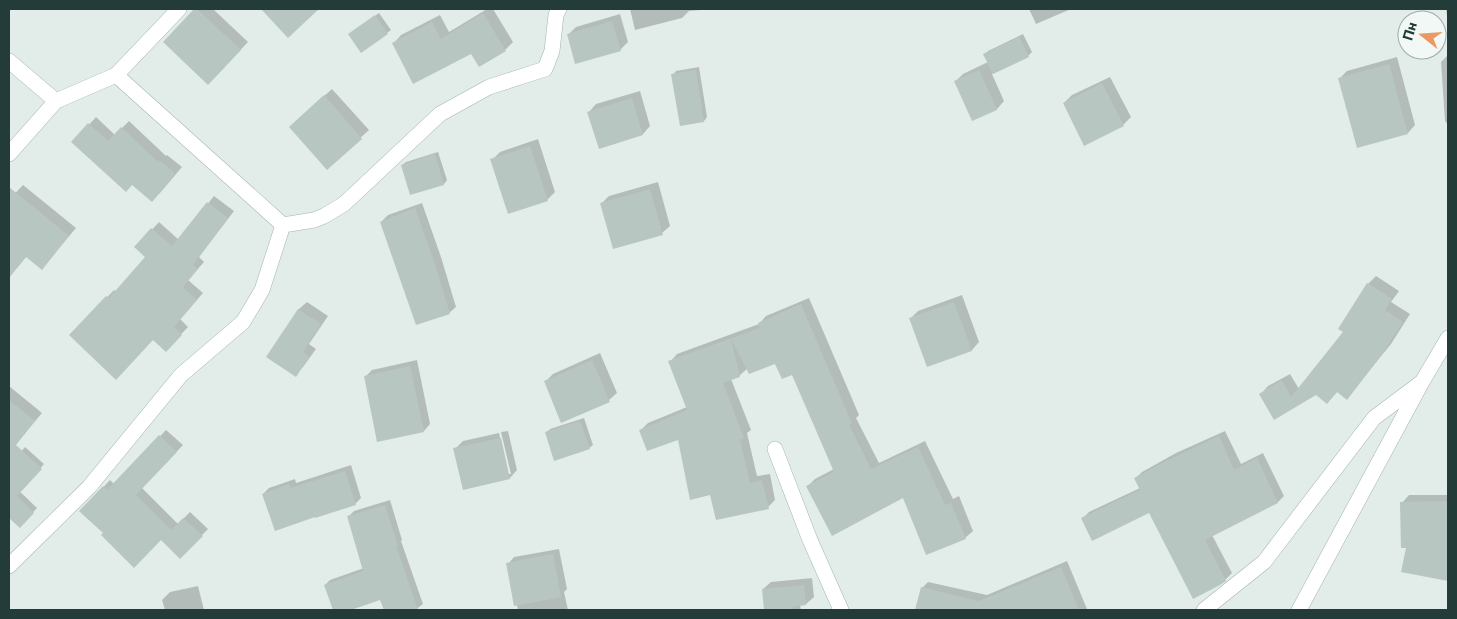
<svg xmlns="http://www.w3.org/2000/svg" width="1457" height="619" font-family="Commissioner,sans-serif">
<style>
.shadow{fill:#0003}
.building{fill:#b8c6c2}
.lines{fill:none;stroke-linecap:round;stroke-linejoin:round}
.minor-casing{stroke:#a5b4b1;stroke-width:16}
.minor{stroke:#fff;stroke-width:15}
</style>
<rect width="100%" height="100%" fill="#e2ece9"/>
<path class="shadow" d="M 195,9 L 213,9 L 248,42 L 216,76 L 165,42 Z
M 263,9 L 317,9 L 288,36 Z
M 487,9 L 493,9 L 513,42 L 505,50 L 472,53 L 394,43 L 401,35 L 440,15 L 449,32 Z
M 630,9 L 712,9 L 689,11 L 682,18 L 635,30 Z
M 1029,9 L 1071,9 L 1036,24 Z
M 1446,9 L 1448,9 L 1448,24 Z
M 379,13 L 391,30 L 387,33 L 350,34 Z
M 620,14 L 628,42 L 620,50 L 568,35 L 576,27 Z
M 1023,34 L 1032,52 L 1028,56 L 992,74 L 1004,101 L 997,109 L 973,120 L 955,82 L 963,74 L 988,62 L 985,55 L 988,51 Z
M 1447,56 L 1448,57 L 1448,125 L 1445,121 L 1441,62 Z
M 1397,57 L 1415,125 L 1408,133 L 1340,78 L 1347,71 Z
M 699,67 L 707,117 L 704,121 L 673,75 L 676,71 Z
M 1110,77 L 1131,117 L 1123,125 L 1064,103 L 1072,95 Z
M 332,89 L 369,130 L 327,168 L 298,119 Z
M 640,91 L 650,126 L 643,134 L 600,147 L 589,112 L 596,104 Z
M 96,117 L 115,135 L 129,121 L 166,156 L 167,155 L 182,167 L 159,194 L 132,184 L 73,142 Z
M 538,139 L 555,192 L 547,200 L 492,160 L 500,152 Z
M 438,152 L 447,180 L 444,184 L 402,165 L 406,162 Z
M 658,182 L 670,226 L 662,233 L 601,204 L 609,196 Z
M 23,185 L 76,228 L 42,268 L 27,256 L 9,277 L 9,200 Z
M 214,196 L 234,211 L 199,257 L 204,262 L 188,280 L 203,293 L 180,319 L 188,327 L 166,350 L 153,338 L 71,335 L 114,290 L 116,292 L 146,257 L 136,247 L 159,222 L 179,240 Z
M 422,203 L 441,257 L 456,307 L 449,313 L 381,222 L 388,215 Z
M 1376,276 L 1399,291 L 1391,302 L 1410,314 L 1391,344 L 1347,398 L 1338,391 L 1327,402 L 1316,394 L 1274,418 L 1261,394 L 1268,386 L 1290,374 L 1299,389 L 1344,331 L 1339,328 L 1368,284 Z
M 962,295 L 979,342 L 972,350 L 928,365 L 911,318 L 918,311 Z
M 809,298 L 859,415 L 856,418 L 879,463 L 925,441 L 953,499 L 959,496 L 973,531 L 965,538 L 904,497 L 808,486 L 815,479 L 834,469 L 793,373 L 776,362 L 748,368 L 739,376 L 731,379 L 751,430 L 747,433 L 757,476 L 770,474 L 775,500 L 768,507 L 711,494 L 679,438 L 641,430 L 648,423 L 687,407 L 670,362 L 677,354 L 759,324 L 766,316 Z
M 307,302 L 328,316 L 309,344 L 316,349 L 303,367 L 295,375 L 267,356 L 299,309 Z
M 600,353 L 617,393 L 609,400 L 562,421 L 545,382 L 553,374 Z
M 417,360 L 430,424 L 424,431 L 366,376 L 372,370 Z
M 9,386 L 42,413 L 9,452 Z
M 584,418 L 593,445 L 589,448 L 546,433 L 550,429 Z
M 166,430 L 183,445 L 142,488 L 178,524 L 190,512 L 208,529 L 180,557 L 162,539 L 105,533 L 81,511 L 110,480 L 114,484 Z
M 508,431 L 517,470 L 510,478 L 455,449 L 463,441 L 499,433 L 508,474 L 511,474 L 501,432 Z
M 1225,431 L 1241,464 L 1263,453 L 1284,496 L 1278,502 L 1212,535 L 1232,573 L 1225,580 L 1150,512 L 1083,518 L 1089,512 L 1140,488 L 1135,479 L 1142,472 L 1176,453 Z
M 25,447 L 44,464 L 28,483 L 9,466 Z
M 351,465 L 361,498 L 355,504 L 263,494 L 269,488 L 295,479 L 296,483 Z
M 12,484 L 37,508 L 20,526 L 9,516 L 9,487 Z
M 1409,495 L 1448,495 L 1448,583 L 1447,582 L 1447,579 L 1408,546 L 1402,503 Z
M 390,500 L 402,540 L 401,541 L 423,604 L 415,610 L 385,610 L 381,598 L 348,610 L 334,610 L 325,585 L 330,580 L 364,568 L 349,516 L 354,511 Z
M 559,549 L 567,589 L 564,592 L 568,610 L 518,610 L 508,564 L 514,557 Z
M 1067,561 L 1087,609 L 1086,610 L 916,610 L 922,588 L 928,582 L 987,595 Z
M 812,578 L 814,597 L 806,604 L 800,605 L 801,610 L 766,610 L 763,589 L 771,582 Z
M 198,586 L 204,610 L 165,610 L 162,600 L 170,592 Z"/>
<path class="building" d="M 194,9 L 197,9 L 241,50 L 208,85 L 163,42 Z
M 261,9 L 319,9 L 288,38 Z
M 483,13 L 506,51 L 479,67 L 471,54 L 413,84 L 392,43 L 432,22 L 441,39 Z
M 375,15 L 388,34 L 361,53 L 348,34 Z
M 612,21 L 621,51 L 575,64 L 567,34 Z
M 1019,37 L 1029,57 L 993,74 L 983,54 Z
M 1389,64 L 1408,134 L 1357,148 L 1338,78 Z
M 696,70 L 704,122 L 680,126 L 671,74 Z
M 979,70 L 997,110 L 972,121 L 954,81 Z
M 1102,83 L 1124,126 L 1084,146 L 1063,103 Z
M 324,95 L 362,139 L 327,170 L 289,127 Z
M 632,98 L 643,135 L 599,149 L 587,112 Z
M 88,123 L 108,141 L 121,127 L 158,162 L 159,160 L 176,174 L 152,202 L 132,185 L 126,192 L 71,142 Z
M 530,146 L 548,201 L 508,214 L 490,159 Z
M 435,154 L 444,185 L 410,195 L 401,165 Z
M 9,187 L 69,236 L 42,270 L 26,257 L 9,278 Z
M 650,189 L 663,235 L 613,249 L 600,203 Z
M 207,202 L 228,218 L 193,265 L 198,269 L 183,287 L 197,300 L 174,327 L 182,335 L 166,352 L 153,340 L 116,380 L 69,335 L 106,296 L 109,298 L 145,257 L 134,247 L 151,228 L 172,246 Z
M 415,208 L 435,264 L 450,314 L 416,325 L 380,222 Z
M 1367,283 L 1392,299 L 1385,310 L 1403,322 L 1383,353 L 1347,400 L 1337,392 L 1327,404 L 1316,395 L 1274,420 L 1259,394 L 1282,380 L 1291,397 L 1343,332 L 1338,329 Z
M 954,302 L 972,351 L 927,367 L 909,318 Z
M 801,304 L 852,424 L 849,425 L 871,469 L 918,447 L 945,505 L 951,503 L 966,539 L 926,555 L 903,498 L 832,536 L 806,486 L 834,472 L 792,375 L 782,379 L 775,364 L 749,374 L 731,339 L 740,377 L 723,383 L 744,438 L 740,440 L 750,483 L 762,480 L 769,509 L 716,520 L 710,495 L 690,500 L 678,440 L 647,451 L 639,430 L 687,410 L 668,361 L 760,328 L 758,323 Z
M 298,309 L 321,324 L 303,352 L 309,357 L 296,377 L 266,357 Z
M 592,360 L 610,402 L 561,423 L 544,381 Z
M 410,366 L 424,432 L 377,442 L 364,376 Z
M 9,400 L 35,421 L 16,445 L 42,469 L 17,496 L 34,513 L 20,528 L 9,518 Z
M 580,421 L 590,449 L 554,461 L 545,432 Z
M 159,435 L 177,452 L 136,495 L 171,530 L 183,518 L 203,536 L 180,559 L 161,540 L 134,568 L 101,535 L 103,533 L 79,511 L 103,486 L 107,490 Z
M 1219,436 L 1234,470 L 1257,458 L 1278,503 L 1205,540 L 1226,581 L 1220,585 L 1193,599 L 1149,513 L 1092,541 L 1081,518 L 1140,490 L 1134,478 L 1168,460 Z
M 501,438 L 510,479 L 463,490 L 453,448 Z
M 345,471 L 356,505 L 315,518 L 315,517 L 275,531 L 262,494 L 289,484 L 290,488 Z
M 1448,501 L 1448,581 L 1401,572 L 1406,548 L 1401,548 L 1400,502 Z
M 385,505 L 398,546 L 396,546 L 418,610 L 384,610 L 380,600 L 351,610 L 333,610 L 324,585 L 363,571 L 347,516 Z
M 553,554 L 561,597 L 514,606 L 506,563 Z
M 1061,567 L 1079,610 L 915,610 L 921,587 L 979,601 Z
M 804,585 L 806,605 L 792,607 L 793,610 L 764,610 L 762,589 Z"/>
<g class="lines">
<defs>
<path id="minor" d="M 9,61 L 56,101
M 9,154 L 56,101 L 116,75
M 283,225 L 314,220 L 324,216 L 344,204 L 440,114 L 489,87 L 545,69 L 552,51 L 556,15 L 559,9
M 775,449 L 810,540 L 841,610
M 9,566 L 89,487 L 181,375 L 243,322 L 262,290 L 283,225 L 116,75 L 179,9
M 1204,610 L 1264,562 L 1374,418 L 1422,382
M 1299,610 L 1422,382 L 1448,338"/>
</defs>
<use href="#minor" class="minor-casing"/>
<use href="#minor" class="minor"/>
</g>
<rect width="1457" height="619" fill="none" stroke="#233c39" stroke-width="20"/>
<g transform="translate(1422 35) rotate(287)"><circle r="24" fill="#f2f8f6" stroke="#9fadaa"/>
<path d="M0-4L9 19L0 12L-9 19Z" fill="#eb9861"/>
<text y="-8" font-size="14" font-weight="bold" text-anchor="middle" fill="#233c39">Пн</text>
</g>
</svg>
